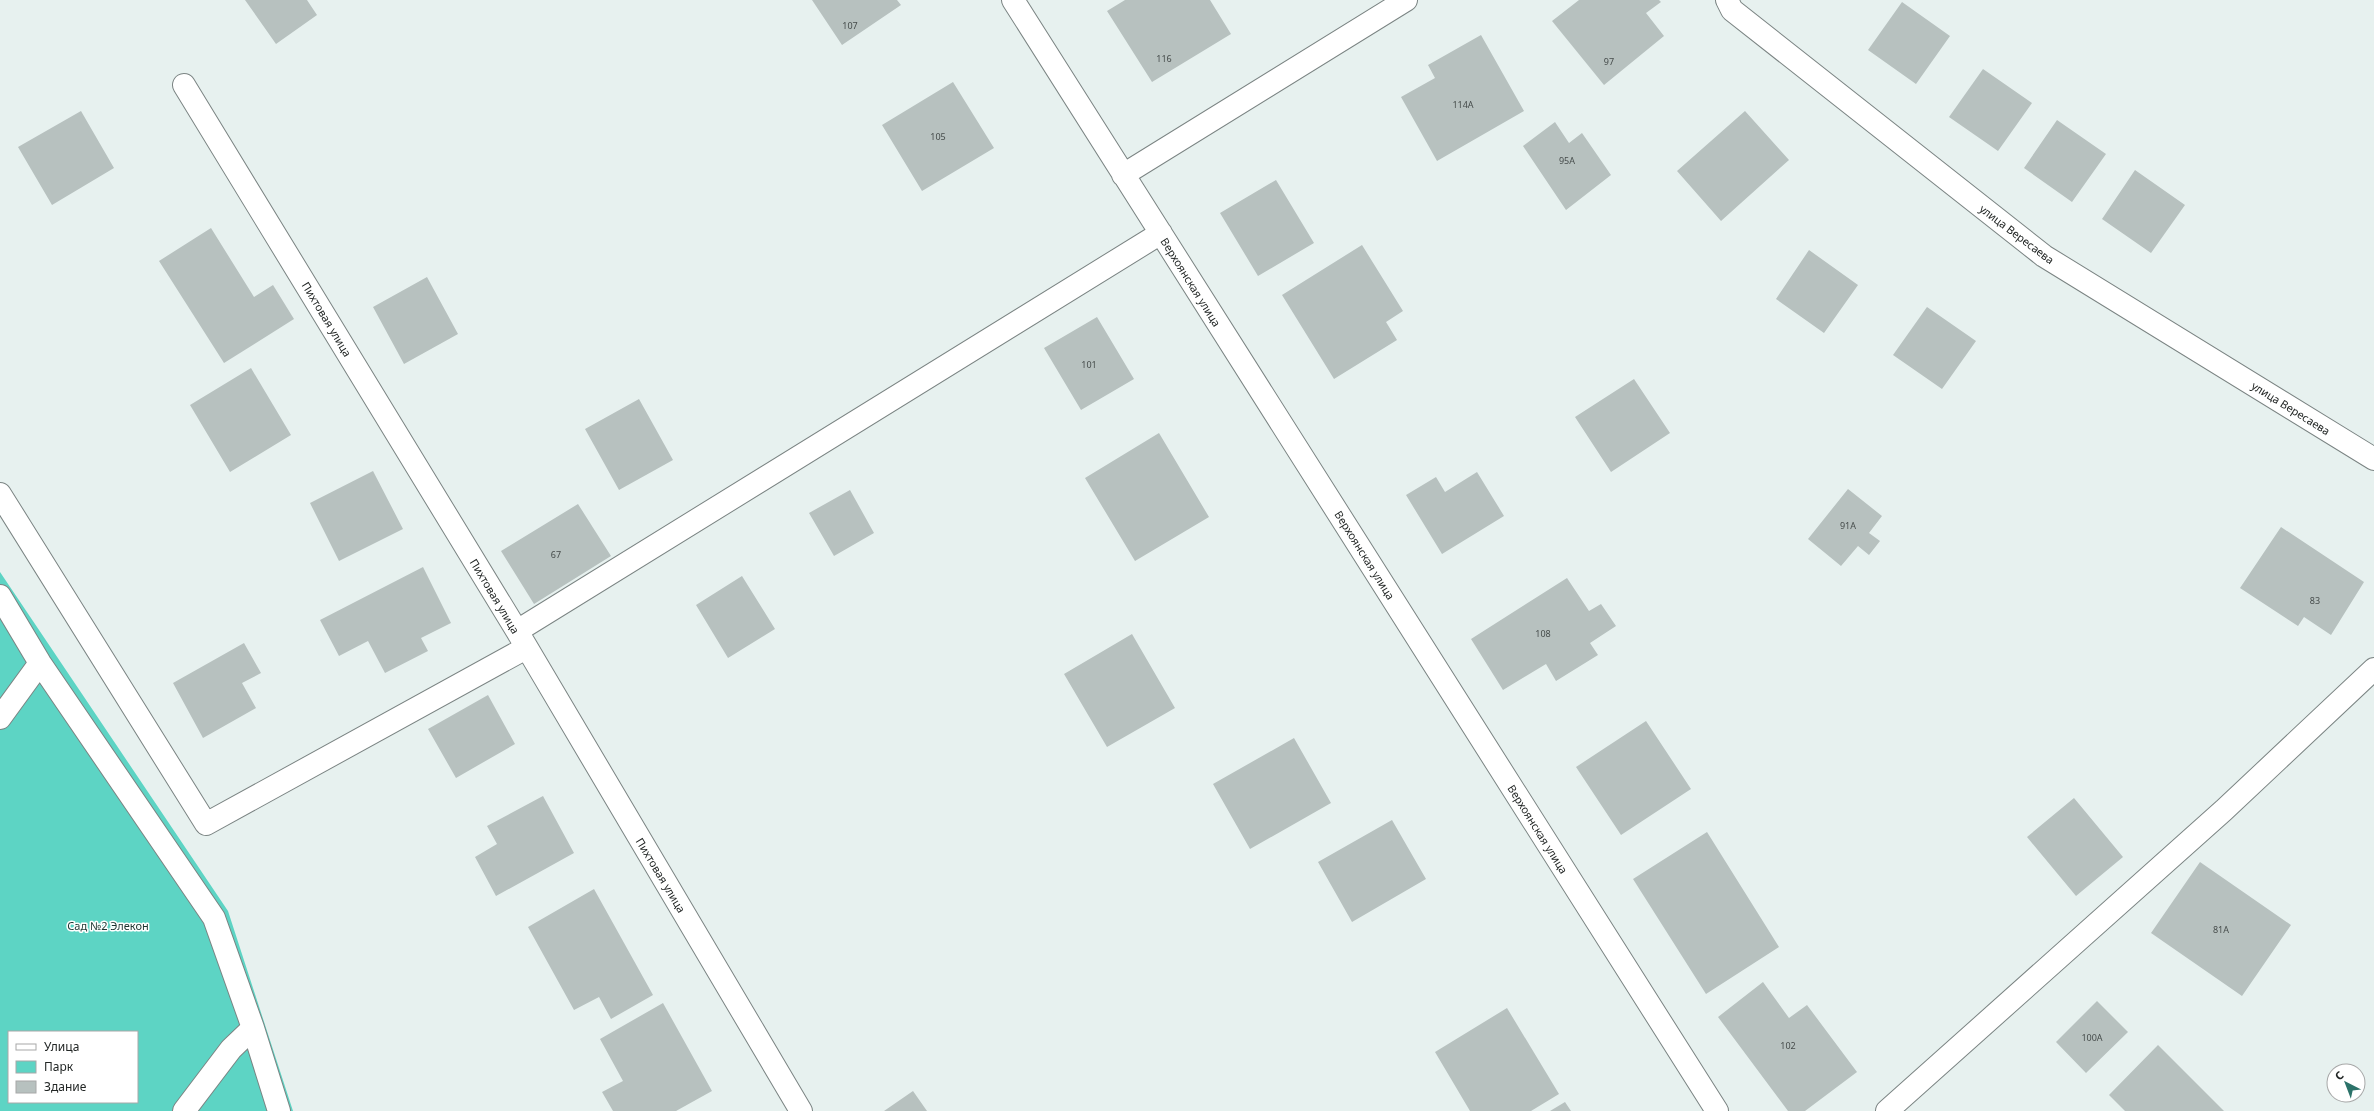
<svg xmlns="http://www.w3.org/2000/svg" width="2374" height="1111" font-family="'Noto Sans',sans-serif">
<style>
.green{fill:#5dd4c4;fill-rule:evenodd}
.building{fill:#b7c1bf}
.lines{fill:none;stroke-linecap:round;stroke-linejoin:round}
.lane-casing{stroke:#7b8483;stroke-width:24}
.street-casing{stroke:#7b8483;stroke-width:24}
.lane{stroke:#fff;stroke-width:22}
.street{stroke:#fff;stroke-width:22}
.labels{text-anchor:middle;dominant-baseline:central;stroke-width:3;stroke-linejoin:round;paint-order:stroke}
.number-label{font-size:9px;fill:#474d4c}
.street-label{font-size:11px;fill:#222625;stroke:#fff}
.park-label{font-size:11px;fill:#1c3430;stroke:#fff}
</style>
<rect width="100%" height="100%" fill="#e7f1ef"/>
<path class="green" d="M 0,572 L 228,911 L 293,1111 L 0,1111 ZM 9,1032 L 137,1032 L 137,1102 L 9,1102 Z"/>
<path class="building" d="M 245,0 L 307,0 L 317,15 L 276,44 Z
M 812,0 L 897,0 L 901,5 L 842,45 Z
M 1125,0 L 1210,0 L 1231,34 L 1152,82 L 1107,11 Z
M 1579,0 L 1659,0 L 1661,2 L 1646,13 L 1664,36 L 1604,85 L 1552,21 Z
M 1902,2 L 1950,36 L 1916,84 L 1868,50 Z
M 1481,35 L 1524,111 L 1437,161 L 1401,97 L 1435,78 L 1428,65 Z
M 1983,69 L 2032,103 L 1998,151 L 1949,117 Z
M 953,82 L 994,148 L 922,191 L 882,125 Z
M 81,111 L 114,168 L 52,205 L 18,147 Z
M 1745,111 L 1789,160 L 1721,221 L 1677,171 Z
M 2057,120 L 2106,154 L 2072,202 L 2024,168 Z
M 1555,122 L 1569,143 L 1582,133 L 1611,175 L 1566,210 L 1523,146 Z
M 2135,170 L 2185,205 L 2151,253 L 2102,219 Z
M 1276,180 L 1314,243 L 1258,276 L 1220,213 Z
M 211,228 L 254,297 L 273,285 L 294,319 L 224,363 L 159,261 Z
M 1362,245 L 1403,311 L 1386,322 L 1397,340 L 1334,379 L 1282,295 Z
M 1809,250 L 1858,285 L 1824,333 L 1776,299 Z
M 427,277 L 458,334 L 404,364 L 373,307 Z
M 1927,307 L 1976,341 L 1942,389 L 1893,355 Z
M 1097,317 L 1134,379 L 1081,410 L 1044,348 Z
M 251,368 L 291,435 L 230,472 L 190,405 Z
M 1634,379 L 1670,433 L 1611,472 L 1575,417 Z
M 639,399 L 673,460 L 619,490 L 585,429 Z
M 1159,433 L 1209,517 L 1135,561 L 1085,478 Z
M 373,471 L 403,529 L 339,561 L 310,503 Z
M 1477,472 L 1504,516 L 1442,554 L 1406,495 L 1436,477 L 1445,492 Z
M 1848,489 L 1882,516 L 1869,533 L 1880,541 L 1869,555 L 1858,546 L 1841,566 L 1808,539 Z
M 850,490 L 874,533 L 834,556 L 809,513 Z
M 578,504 L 611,556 L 534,604 L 501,551 Z
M 2281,527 L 2364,582 L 2331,635 L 2304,617 L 2298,626 L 2240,588 Z
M 423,567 L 451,623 L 421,638 L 428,651 L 385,673 L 368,641 L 339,656 L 320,620 Z
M 742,576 L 775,629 L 728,658 L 696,605 Z
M 1567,578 L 1589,611 L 1601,604 L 1616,626 L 1590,643 L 1598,655 L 1556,681 L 1546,664 L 1503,690 L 1471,639 Z
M 1132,634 L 1175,708 L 1107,747 L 1064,674 Z
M 244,643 L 261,673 L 242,683 L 256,708 L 203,738 L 173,683 Z
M 488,695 L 515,744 L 456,778 L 428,729 Z
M 1646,721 L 1691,789 L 1621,835 L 1576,767 Z
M 1294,738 L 1331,803 L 1250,849 L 1213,784 Z
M 543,796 L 574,853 L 496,896 L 475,857 L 497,844 L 487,826 Z
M 2074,798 L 2123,857 L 2076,896 L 2027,837 Z
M 1392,820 L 1426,879 L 1352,922 L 1318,862 Z
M 1707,832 L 1779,947 L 1706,994 L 1633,879 Z
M 2200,862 L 2291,925 L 2242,996 L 2151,933 Z
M 594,889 L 653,995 L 611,1019 L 599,997 L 574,1010 L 528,927 Z
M 1763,982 L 1789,1018 L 1807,1005 L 1857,1072 L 1805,1111 L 1788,1111 L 1718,1017 Z
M 2097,1001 L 2128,1032 L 2086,1073 L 2056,1042 Z
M 663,1003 L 712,1091 L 676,1111 L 613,1111 L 602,1092 L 623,1081 L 600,1039 Z
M 1507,1008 L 1559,1094 L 1531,1111 L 1470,1111 L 1435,1052 Z
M 2158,1045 L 2224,1111 L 2125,1111 L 2109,1095 Z
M 913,1091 L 927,1111 L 884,1111 Z
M 1565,1102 L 1571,1111 L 1550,1111 Z"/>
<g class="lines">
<defs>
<path id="lane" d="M 0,494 L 206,824 L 526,648
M 0,596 L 40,663 L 214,918 L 253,1028 L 279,1111
M 0,718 L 40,663
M 184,1111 L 231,1049 L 253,1028
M 1887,1111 L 2224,810 L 2374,669"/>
<path id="street" d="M 1013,0 L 1717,1111
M 1727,0 L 1732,10 L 2044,256 L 2374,459
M 184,85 L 517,631 L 801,1111
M 1123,175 L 1406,0
M 517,631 L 1161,233"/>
</defs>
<use href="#lane" class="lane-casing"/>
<use href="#street" class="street-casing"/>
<use href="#lane" class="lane"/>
<use href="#street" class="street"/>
</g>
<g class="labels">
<g class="number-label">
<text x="850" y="25">107</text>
<text x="1164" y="58">116</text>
<text x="1609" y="61">97</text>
<text x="1463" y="104">114А</text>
<text x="938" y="136">105</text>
<text x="1567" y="160">95А</text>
<text x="1089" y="364">101</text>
<text x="1848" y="525">91А</text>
<text x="556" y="554">67</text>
<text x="2315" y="600">83</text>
<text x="1543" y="633">108</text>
<text x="2221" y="929">81А</text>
<text x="2092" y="1037">100А</text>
<text x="1788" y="1045">102</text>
</g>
<g class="street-label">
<text transform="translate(2017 234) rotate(37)">улица Вересаева</text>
<text transform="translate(1191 282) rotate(58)">Верхоянская улица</text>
<text transform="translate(327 319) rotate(59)">Пихтовая улица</text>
<text transform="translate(2291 408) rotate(32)">улица Вересаева</text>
<text transform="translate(1365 555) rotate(58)">Верхоянская улица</text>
<text transform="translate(495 596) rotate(59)">Пихтовая улица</text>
<text transform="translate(1538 829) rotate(58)">Верхоянская улица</text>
<text transform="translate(661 875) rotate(59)">Пихтовая улица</text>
</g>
<g class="park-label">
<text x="108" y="925">Сад №2 Элекон</text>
</g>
</g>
<rect x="8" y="1031" width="130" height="72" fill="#ffffff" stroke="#a7a8a8"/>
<rect x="16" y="1044" width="20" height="6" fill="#ffffff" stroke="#a7a8a8"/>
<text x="44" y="1051" font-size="12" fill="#222625">Улица</text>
<rect x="16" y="1061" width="20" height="12" fill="#5dd4c4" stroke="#a7a8a8"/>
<text x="44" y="1071" font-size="12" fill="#222625">Парк</text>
<rect x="16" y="1081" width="20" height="12" fill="#b7c1bf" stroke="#a7a8a8"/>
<text x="44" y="1091" font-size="12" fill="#222625">Здание</text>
<g transform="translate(2346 1083) rotate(318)"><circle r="19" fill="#ffffff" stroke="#a7a8a8"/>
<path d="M0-3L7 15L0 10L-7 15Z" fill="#2b7269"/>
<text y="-6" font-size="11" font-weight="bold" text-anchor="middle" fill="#222625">С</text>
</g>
</svg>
